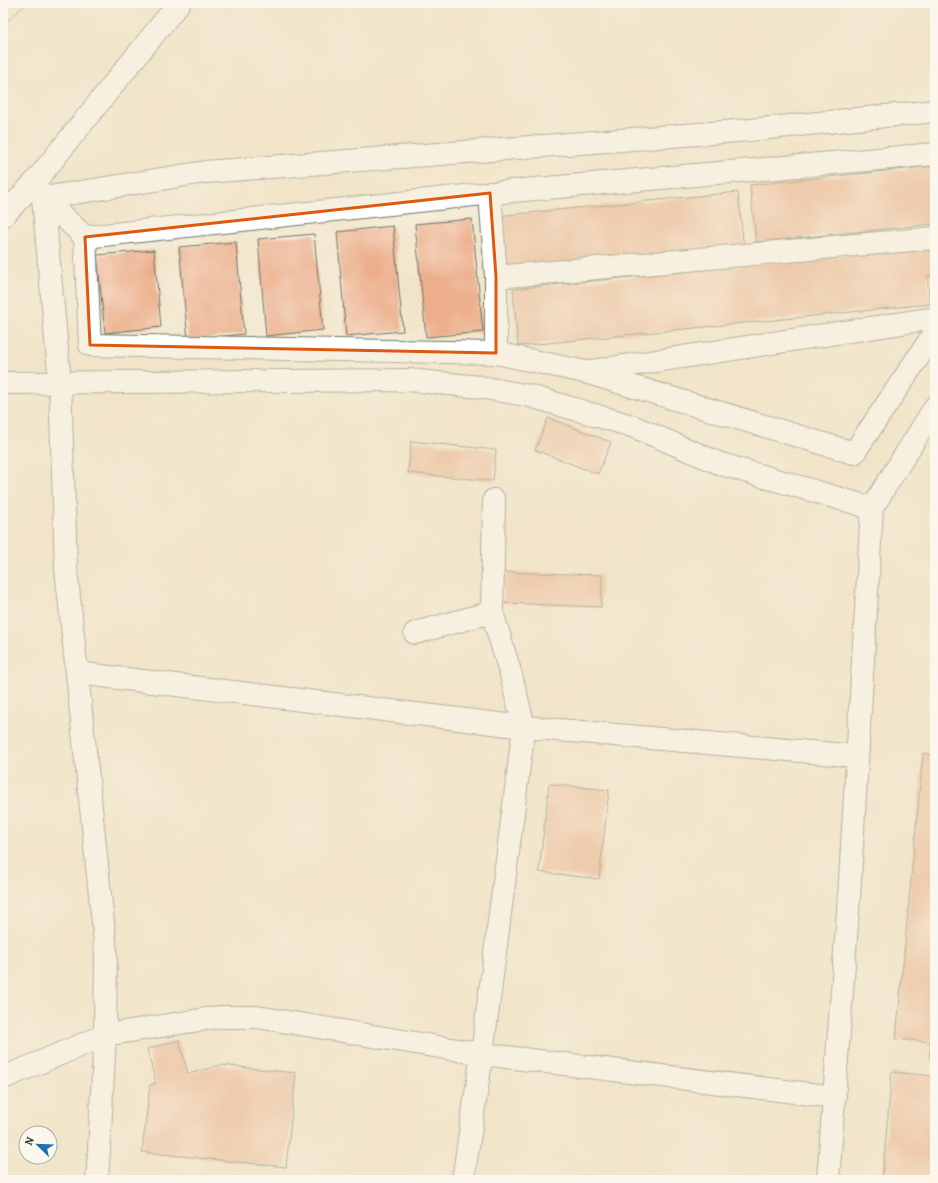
<svg xmlns="http://www.w3.org/2000/svg" width="938" height="1183" font-family="Alegreya,serif">
<style>
.building{fill:#ecae8b}
.lines{fill:none;stroke-linecap:round;stroke-linejoin:round}
.minor-casing{stroke:#687768;stroke-width:24}
.path{stroke:#687768;stroke-width:2.5;stroke-dasharray:1 3;stroke-linecap:butt}
.minor{stroke:#fff;stroke-width:22}
.marked{fill:none;stroke:#de580e;stroke-width:3;stroke-linejoin:round}
</style>
<rect width="100%" height="100%" fill="#fbf7ec"/>
<filter id="ink" filterUnits="userSpaceOnUse"><feTurbulence type="fractalNoise" baseFrequency=".025" numOctaves="2"/><feDisplacementMap in="SourceGraphic" scale="8" xChannelSelector="R" yChannelSelector="G"/><feConvolveMatrix kernelMatrix="1 2 1 2 8 2 1 2 1" color-interpolation-filters="sRGB"/></filter>
<filter id="wash" filterUnits="userSpaceOnUse"><feTurbulence type="fractalNoise" baseFrequency=".012" numOctaves="4" result="noise"/><feDisplacementMap in="SourceGraphic" scale="16" xChannelSelector="R" yChannelSelector="G"/><feGaussianBlur stdDeviation="0.9" result="paint"/><feColorMatrix in="noise" values="0 0 0 0 0 0 0 0 0 0 0 0 0 0 0 0 0 1.4 0 .05"/><feComposite in="paint" operator="in"/></filter>
<g filter="url(#wash)">
<rect width="100%" height="100%" fill="#f1e4c8"/>
<g id="blocks">
<path class="building" d="M 935,166 L 935,224 L 756,242 L 750,185 Z
M 738,192 L 744,249 L 502,272 L 497,216 Z
M 472,219 L 483,332 L 426,337 L 415,224 Z
M 393,226 L 403,331 L 346,336 L 337,232 Z
M 314,234 L 323,330 L 266,336 L 258,239 Z
M 236,242 L 244,334 L 188,340 L 179,247 Z
M 935,246 L 935,275 L 927,276 L 930,304 L 518,346 L 513,289 Z
M 154,250 L 161,327 L 105,333 L 97,255 Z
M 548,418 L 611,442 L 598,474 L 535,450 Z
M 411,441 L 496,450 L 493,481 L 408,473 Z
M 504,572 L 602,575 L 601,607 L 503,603 Z
M 923,753 L 935,755 L 935,1059 L 930,1059 L 931,1042 L 896,1039 Z
M 549,784 L 609,790 L 599,879 L 539,872 Z
M 179,1040 L 188,1074 L 221,1065 L 296,1073 L 286,1167 L 142,1152 L 150,1085 L 156,1083 L 147,1049 Z
M 892,1072 L 935,1076 L 935,1180 L 882,1180 Z"/>
</g>
</g>
<g filter="url(#ink)">
<use href="#blocks" fill-opacity="0" stroke="#687768" stroke-width="1"/>
<g class="lines">
<defs>
<path id="minor" d="M 935,154 L 502,192 L 85,237 L 90,345 L 496,353 L 585,372 L 854,453 L 935,332
M 490,193 L 496,277 L 496,353
M 43,198 L 205,172 L 750,130 L 935,111
M 43,198 L 85,237
M 3,216 L 34,183
M 496,277 L 935,238
M 591,371 L 935,318
M 3,383 L 409,380 L 480,387 L 530,396 L 632,426 L 721,464 L 872,508
M 415,633 L 492,612
M 77,673 L 524,727 L 857,756
M 3,1078 L 105,1035 L 219,1017 L 257,1017 L 482,1054 L 835,1097
M 97,1180 L 99,1150 L 105,1035 L 106,952 L 66,568 L 60,383 L 43,198 L 34,183 L 179,3
M 463,1180 L 482,1054 L 524,727 L 511,675 L 492,612 L 494,500
M 828,1180 L 849,897 L 872,508 L 935,407"/>
</defs>
<use href="#minor" class="minor-casing"/>
<path class="path" d="M 3,25 L 27,3"/>
<use href="#minor" class="minor"/>
</g>
</g>
<path d="M0 0H938V1183H0ZM 490,193 L 496,277 L 496,353 L 90,345 L 85,237 Z" fill="#f1e4c8" fill-opacity=".55" fill-rule="evenodd"/>
<path class="marked" d="M 490,193 L 496,277 L 496,353 L 90,345 L 85,237 Z"/>
<rect width="938" height="1183" fill="none" stroke="#fbf7ec" stroke-width="16"/>
<g transform="translate(38 1145) rotate(293)"><circle r="19" fill="#fbf7ec" stroke="#a3ada2"/>
<path d="M0-3L7 15L0 10L-7 15Z" fill="#1f6fb2"/>
<text y="-6" font-size="11" font-weight="bold" text-anchor="middle" fill="#1f3d34">N</text>
</g>
</svg>
